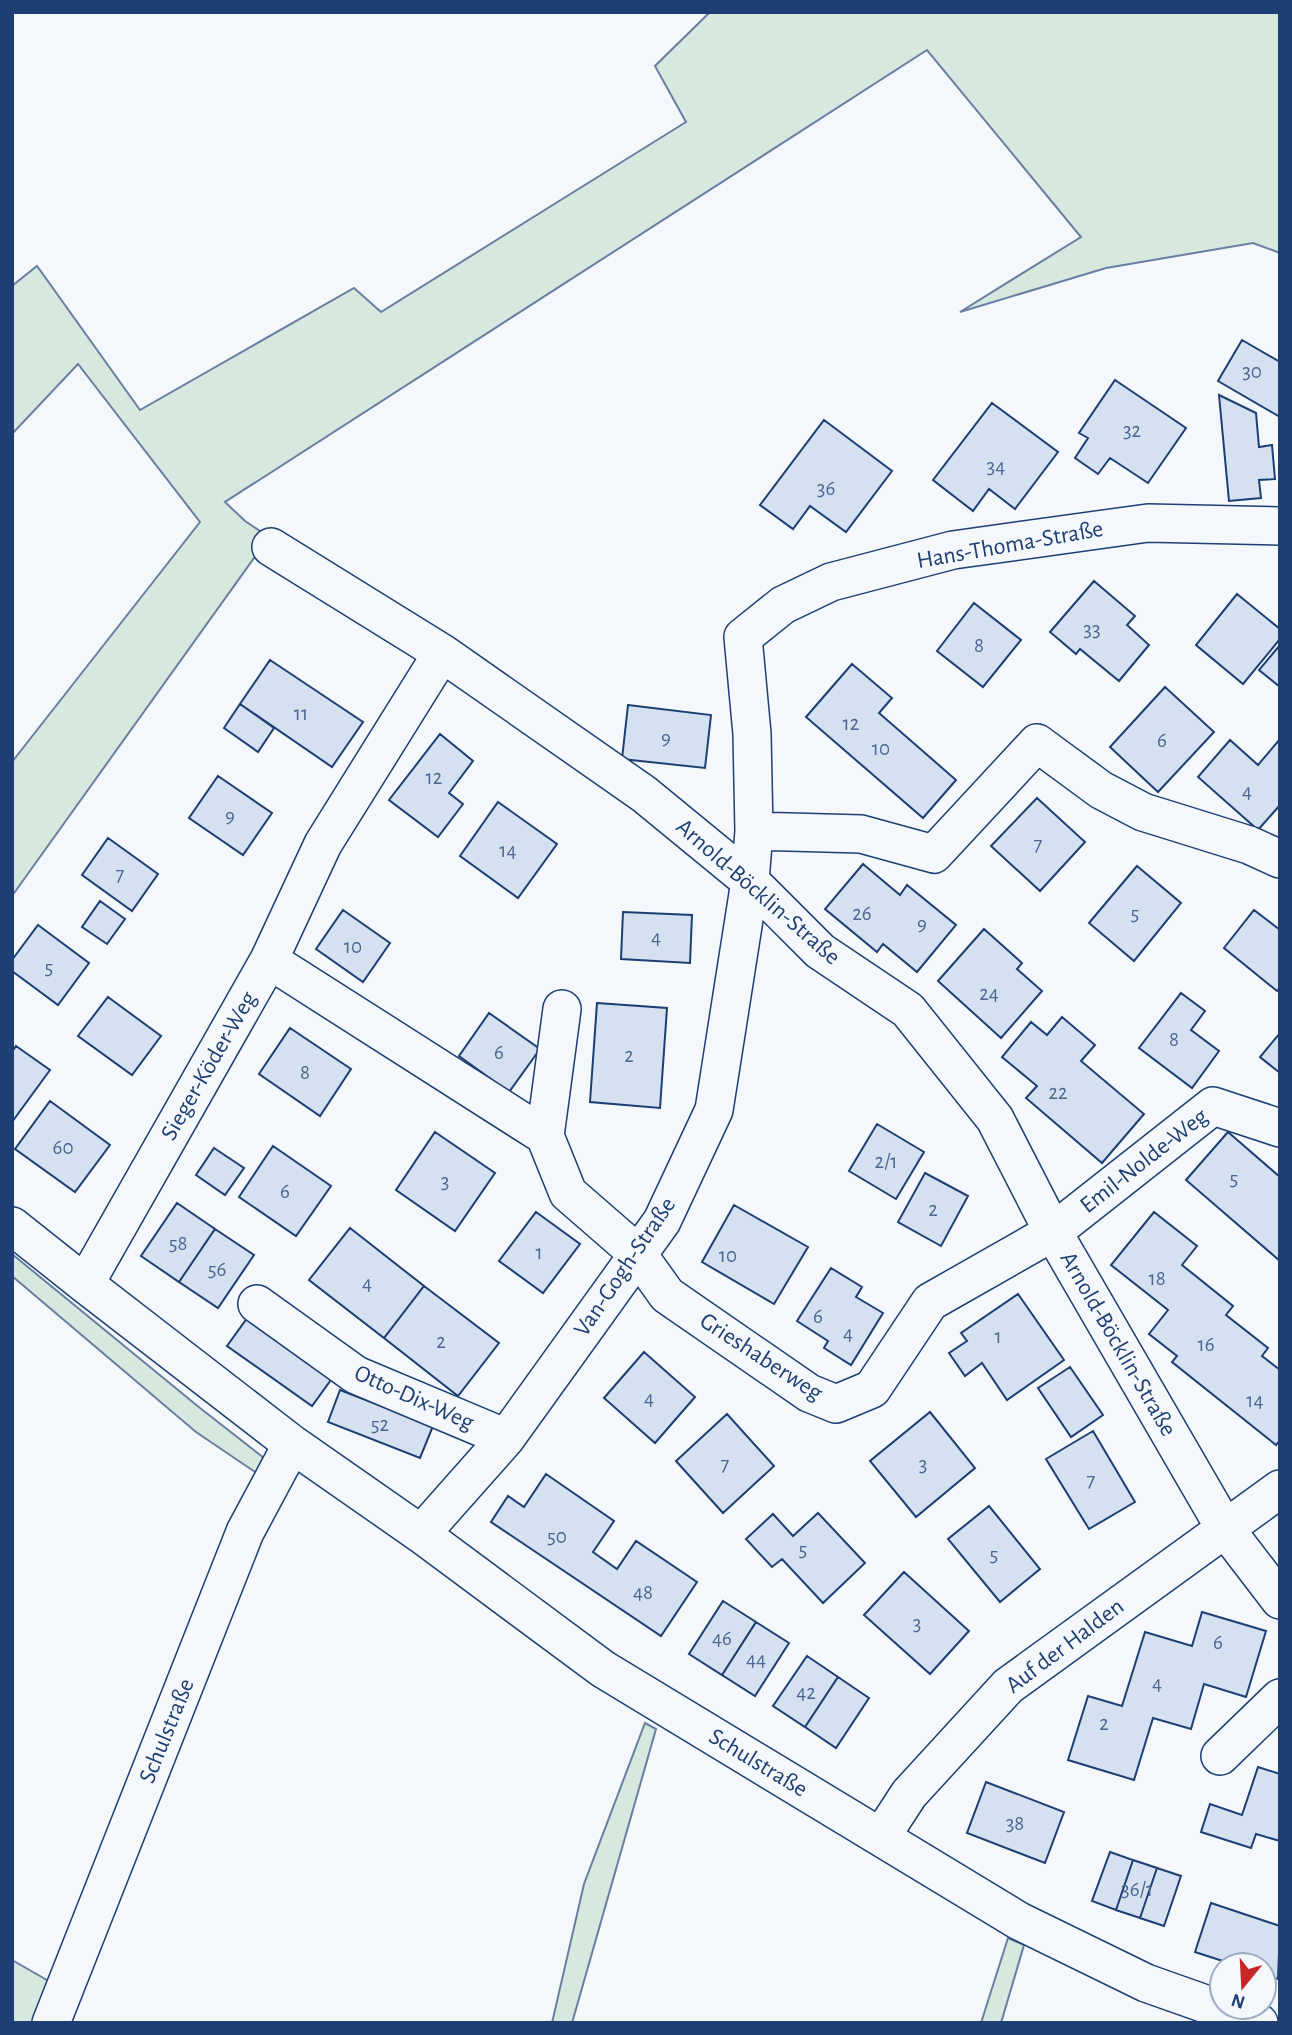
<svg xmlns="http://www.w3.org/2000/svg" width="1292" height="2035" font-family="'Alegreya Sans',sans-serif">
<style>
.green{fill:#d7e8df;stroke:#687fa3;stroke-width:2}
.building{fill:#d5e0f0;stroke:#1d3f73;stroke-width:2}
.lines{fill:none;stroke-linecap:round;stroke-linejoin:round}
.minor-casing{stroke:#1d3f73;stroke-width:40}
.minor{stroke:#f4f7fb;stroke-width:37}
.labels{text-anchor:middle;dominant-baseline:central;stroke-width:5;stroke-linejoin:round;paint-order:stroke}
.number-label{font-size:21px;fill:#4b6792}
.street-label{font-size:24px;fill:#1d3f73;stroke:#f4f7fb}
</style>
<rect width="100%" height="100%" fill="#f4f7fb"/>
<path class="green" d="M 710,12 L 1280,12 L 1280,253 L 1253,243 L 1106,268 L 960,312 L 1081,237 L 927,50 L 225,502 L 245,521 L 269,537 L 12,896 L 12,762 L 200,522 L 78,364 L 12,434 L 12,286 L 37,266 L 140,410 L 354,288 L 381,312 L 686,122 L 655,66 Z
M 12,1254 L 200,1408 L 269,1462 L 264,1478 L 196,1432 L 12,1276 Z
M 645,1723 L 656,1729 L 572,2023 L 552,2023 L 584,1884 Z
M 1008,1938 L 1024,1945 L 1001,2023 L 981,2023 Z
M 12,1960 L 59,1987 L 44,2023 L 12,2023 Z"/>
<path class="building" d="M 1242,340 L 1280,362 L 1280,417 L 1218,381 Z
M 1115,380 L 1186,428 L 1148,483 L 1110,458 L 1098,474 L 1075,458 L 1088,438 L 1079,433 Z
M 1219,395 L 1256,413 L 1259,447 L 1272,445 L 1275,479 L 1259,480 L 1261,498 L 1229,501 Z
M 992,403 L 1058,452 L 1015,509 L 989,489 L 973,511 L 933,480 Z
M 824,420 L 892,471 L 846,532 L 810,506 L 793,529 L 760,505 Z
M 1094,581 L 1135,616 L 1127,625 L 1149,645 L 1119,681 L 1080,649 L 1076,654 L 1050,632 Z
M 1237,594 L 1280,629 L 1280,639 L 1243,684 L 1196,645 Z
M 974,603 L 1021,640 L 983,687 L 937,651 Z
M 1280,645 L 1280,687 L 1259,670 Z
M 270,660 L 363,722 L 332,767 L 240,704 Z
M 852,664 L 892,698 L 879,713 L 956,780 L 923,818 L 806,717 Z
M 1165,687 L 1214,732 L 1158,792 L 1110,747 Z
M 240,704 L 274,728 L 258,752 L 224,728 Z
M 628,705 L 711,715 L 705,768 L 622,759 Z
M 440,734 L 473,761 L 449,793 L 463,804 L 438,837 L 389,800 Z
M 1280,739 L 1280,805 L 1258,830 L 1198,777 L 1230,740 L 1258,765 Z
M 218,776 L 272,813 L 243,855 L 189,818 Z
M 1037,798 L 1085,842 L 1040,891 L 991,846 Z
M 498,802 L 557,844 L 518,898 L 460,856 Z
M 108,838 L 158,874 L 132,911 L 82,875 Z
M 863,864 L 900,895 L 907,885 L 956,925 L 917,972 L 883,944 L 877,952 L 825,909 Z
M 1137,866 L 1181,903 L 1134,961 L 1089,923 Z
M 100,901 L 125,919 L 107,944 L 82,927 Z
M 343,910 L 390,943 L 363,982 L 316,949 Z
M 1254,910 L 1280,930 L 1280,988 L 1277,991 L 1224,948 Z
M 623,912 L 692,915 L 690,963 L 621,959 Z
M 38,925 L 89,963 L 58,1005 L 12,971 L 12,960 Z
M 984,929 L 1022,963 L 1017,969 L 1042,991 L 1001,1038 L 938,981 Z
M 1181,993 L 1205,1011 L 1191,1030 L 1219,1051 L 1192,1088 L 1139,1048 Z
M 108,997 L 161,1036 L 132,1075 L 78,1036 Z
M 597,1003 L 667,1008 L 660,1108 L 590,1102 Z
M 489,1013 L 540,1049 L 509,1092 L 459,1056 Z
M 1062,1017 L 1095,1045 L 1081,1061 L 1144,1114 L 1102,1163 L 1026,1098 L 1037,1086 L 1002,1057 L 1031,1022 L 1047,1035 Z
M 290,1028 L 351,1069 L 320,1116 L 259,1074 Z
M 1280,1033 L 1280,1073 L 1260,1057 Z
M 16,1046 L 50,1070 L 12,1122 L 12,1052 Z
M 50,1101 L 110,1145 L 75,1192 L 15,1149 Z
M 877,1124 L 924,1152 L 896,1199 L 849,1171 Z
M 435,1132 L 495,1173 L 455,1231 L 396,1190 Z
M 1228,1132 L 1280,1177 L 1280,1261 L 1186,1180 Z
M 273,1146 L 331,1186 L 296,1236 L 239,1197 Z
M 214,1148 L 244,1168 L 225,1195 L 196,1175 Z
M 925,1173 L 968,1196 L 941,1246 L 898,1222 Z
M 177,1203 L 215,1229 L 179,1282 L 141,1256 Z
M 734,1205 L 808,1247 L 774,1304 L 702,1262 Z
M 536,1212 L 580,1244 L 543,1293 L 499,1261 Z
M 1154,1212 L 1197,1246 L 1182,1265 L 1233,1306 L 1226,1315 L 1268,1348 L 1262,1356 L 1280,1370 L 1280,1440 L 1276,1445 L 1172,1362 L 1177,1356 L 1149,1334 L 1168,1310 L 1111,1265 Z
M 350,1228 L 424,1286 L 384,1338 L 309,1280 Z
M 215,1229 L 254,1255 L 218,1308 L 179,1282 Z
M 831,1268 L 862,1287 L 856,1297 L 883,1313 L 851,1365 L 824,1348 L 828,1341 L 797,1321 Z
M 424,1286 L 499,1343 L 458,1396 L 384,1338 Z
M 1018,1294 L 1064,1360 L 1007,1400 L 982,1363 L 965,1376 L 949,1353 L 967,1341 L 961,1333 Z
M 248,1317 L 333,1377 L 312,1406 L 227,1346 Z
M 644,1352 L 695,1397 L 655,1443 L 604,1398 Z
M 1070,1367 L 1103,1415 L 1071,1437 L 1038,1388 Z
M 340,1390 L 433,1426 L 420,1458 L 328,1422 Z
M 930,1412 L 975,1468 L 916,1517 L 870,1461 Z
M 727,1414 L 774,1466 L 723,1513 L 676,1461 Z
M 1093,1431 L 1135,1502 L 1089,1529 L 1046,1459 Z
M 546,1474 L 614,1521 L 593,1552 L 617,1569 L 636,1541 L 697,1582 L 661,1636 L 491,1522 L 508,1496 L 524,1507 Z
M 989,1506 L 1040,1569 L 1000,1602 L 948,1539 Z
M 818,1513 L 865,1563 L 823,1603 L 782,1559 L 772,1567 L 746,1539 L 773,1514 L 793,1536 Z
M 904,1572 L 969,1631 L 930,1674 L 864,1615 Z
M 723,1601 L 756,1622 L 722,1675 L 689,1654 Z
M 1202,1612 L 1266,1631 L 1246,1697 L 1204,1684 L 1191,1729 L 1153,1718 L 1134,1780 L 1068,1760 L 1088,1696 L 1122,1706 L 1145,1632 L 1192,1646 Z
M 756,1622 L 789,1643 L 755,1696 L 722,1675 Z
M 807,1656 L 838,1677 L 805,1727 L 773,1706 Z
M 838,1677 L 869,1698 L 836,1748 L 805,1727 Z
M 1258,1767 L 1280,1774 L 1280,1841 L 1256,1834 L 1251,1848 L 1201,1832 L 1210,1804 L 1242,1815 Z
M 986,1782 L 1064,1812 L 1045,1863 L 967,1833 Z
M 1110,1852 L 1133,1860 L 1116,1910 L 1092,1901 Z
M 1133,1860 L 1157,1868 L 1140,1918 L 1116,1910 Z
M 1157,1868 L 1181,1876 L 1164,1926 L 1140,1918 Z
M 1211,1903 L 1280,1926 L 1278,1979 L 1264,1975 L 1264,1965 L 1235,1965 L 1195,1952 Z"/>
<g class="lines">
<defs>
<path id="minor" d="M 271,547 L 442,653 L 644,794 L 750,881 L 820,951 L 908,1010 L 995,1119 L 1053,1232 L 1224,1527 L 1280,1600
M 754,831 L 861,834 L 934,854 L 1037,743 L 1101,790 L 1143,812 L 1249,845 L 1280,859
M 269,960 L 545,1136 L 568,1193 L 637,1253 L 667,1295 L 809,1393 L 836,1404 L 872,1389 L 930,1302 L 1053,1232 L 1213,1106 L 1280,1128
M 545,1136 L 562,1009
M 12,1226 L 85,1284 L 292,1444 L 421,1534 L 603,1669 L 1019,1921 L 1146,1983 L 1259,2023
M 85,1284 L 269,960 L 323,844 L 442,653
M 257,1304 L 356,1375 L 506,1438
M 421,1534 L 506,1438 L 662,1221 L 714,1110 L 750,881 L 754,831 L 752,734 L 743,637 L 783,605 L 831,582 L 953,550 L 1148,523 L 1280,526
M 1220,1756 L 1280,1698
M 881,1837 L 909,1794 L 1008,1686 L 1280,1489
M 51,2023 L 245,1532 L 292,1444"/>
</defs>
<use href="#minor" class="minor-casing"/>
<use href="#minor" class="minor"/>
</g>
<g class="labels">
<g class="number-label">
<text x="1252" y="371">30</text>
<text x="1132" y="430">32</text>
<text x="996" y="466">34</text>
<text x="826" y="488">36</text>
<text x="1092" y="629">33</text>
<text x="979" y="645">8</text>
<text x="301" y="713">11</text>
<text x="851" y="723">12</text>
<text x="666" y="737">9</text>
<text x="1162" y="740">6</text>
<text x="881" y="748">10</text>
<text x="434" y="777">12</text>
<text x="1247" y="791">4</text>
<text x="230" y="815">9</text>
<text x="1038" y="844">7</text>
<text x="508" y="850">14</text>
<text x="120" y="874">7</text>
<text x="862" y="913">26</text>
<text x="1135" y="913">5</text>
<text x="922" y="923">9</text>
<text x="656" y="937">4</text>
<text x="353" y="946">10</text>
<text x="49" y="967">5</text>
<text x="989" y="993">24</text>
<text x="1174" y="1039">8</text>
<text x="499" y="1052">6</text>
<text x="629" y="1055">2</text>
<text x="305" y="1072">8</text>
<text x="1058" y="1092">22</text>
<text x="63" y="1147">60</text>
<text x="886" y="1161">2/1</text>
<text x="1234" y="1178">5</text>
<text x="445" y="1181">3</text>
<text x="285" y="1191">6</text>
<text x="933" y="1209">2</text>
<text x="178" y="1243">58</text>
<text x="539" y="1252">1</text>
<text x="728" y="1255">10</text>
<text x="217" y="1269">56</text>
<text x="1157" y="1278">18</text>
<text x="367" y="1283">4</text>
<text x="818" y="1316">6</text>
<text x="848" y="1333">4</text>
<text x="998" y="1336">1</text>
<text x="441" y="1341">2</text>
<text x="1206" y="1344">16</text>
<text x="649" y="1398">4</text>
<text x="1255" y="1400">14</text>
<text x="380" y="1424">52</text>
<text x="725" y="1464">7</text>
<text x="923" y="1464">3</text>
<text x="1091" y="1480">7</text>
<text x="557" y="1536">50</text>
<text x="803" y="1549">5</text>
<text x="994" y="1554">5</text>
<text x="643" y="1592">48</text>
<text x="917" y="1623">3</text>
<text x="722" y="1638">46</text>
<text x="1218" y="1642">6</text>
<text x="756" y="1659">44</text>
<text x="1157" y="1683">4</text>
<text x="806" y="1692">42</text>
<text x="1104" y="1723">2</text>
<text x="1015" y="1823">38</text>
<text x="1137" y="1889">36/1</text>
</g>
<g class="street-label">
<text transform="translate(1010 545) rotate(-10)">Hans-Thoma-Straße</text>
<text transform="translate(758 892) rotate(41)">Arnold-Böcklin-Straße</text>
<text transform="translate(209 1066) rotate(-60)">Sieger-Köder-Weg</text>
<text transform="translate(1144 1161) rotate(-38)">Emil-Nolde-Weg</text>
<text transform="translate(625 1267) rotate(-56)">Van-Gogh-Straße</text>
<text transform="translate(1118 1344) rotate(60)">Arnold-Böcklin-Straße</text>
<text transform="translate(761 1357) rotate(33)">Grieshaberweg</text>
<text transform="translate(414 1398) rotate(24)">Otto-Dix-Weg</text>
<text transform="translate(1065 1646) rotate(-37)">Auf der Halden</text>
<text transform="translate(167 1731) rotate(-68)">Schulstraße</text>
<text transform="translate(758 1763) rotate(31)">Schulstraße</text>
</g>
</g>
<rect width="1292" height="2035" fill="none" stroke="#1d3f73" stroke-width="28"/>
<g transform="translate(1243 1986) rotate(198)"><circle r="33" fill="#f4f7fb" stroke="#9eadc5" stroke-width="2"/>
<path d="M0-5L12 26L0 18L-12 26Z" fill="#c62828"/>
<text y="-10" font-size="19" font-weight="bold" text-anchor="middle" fill="#1d3f73">N</text>
</g>
</svg>
